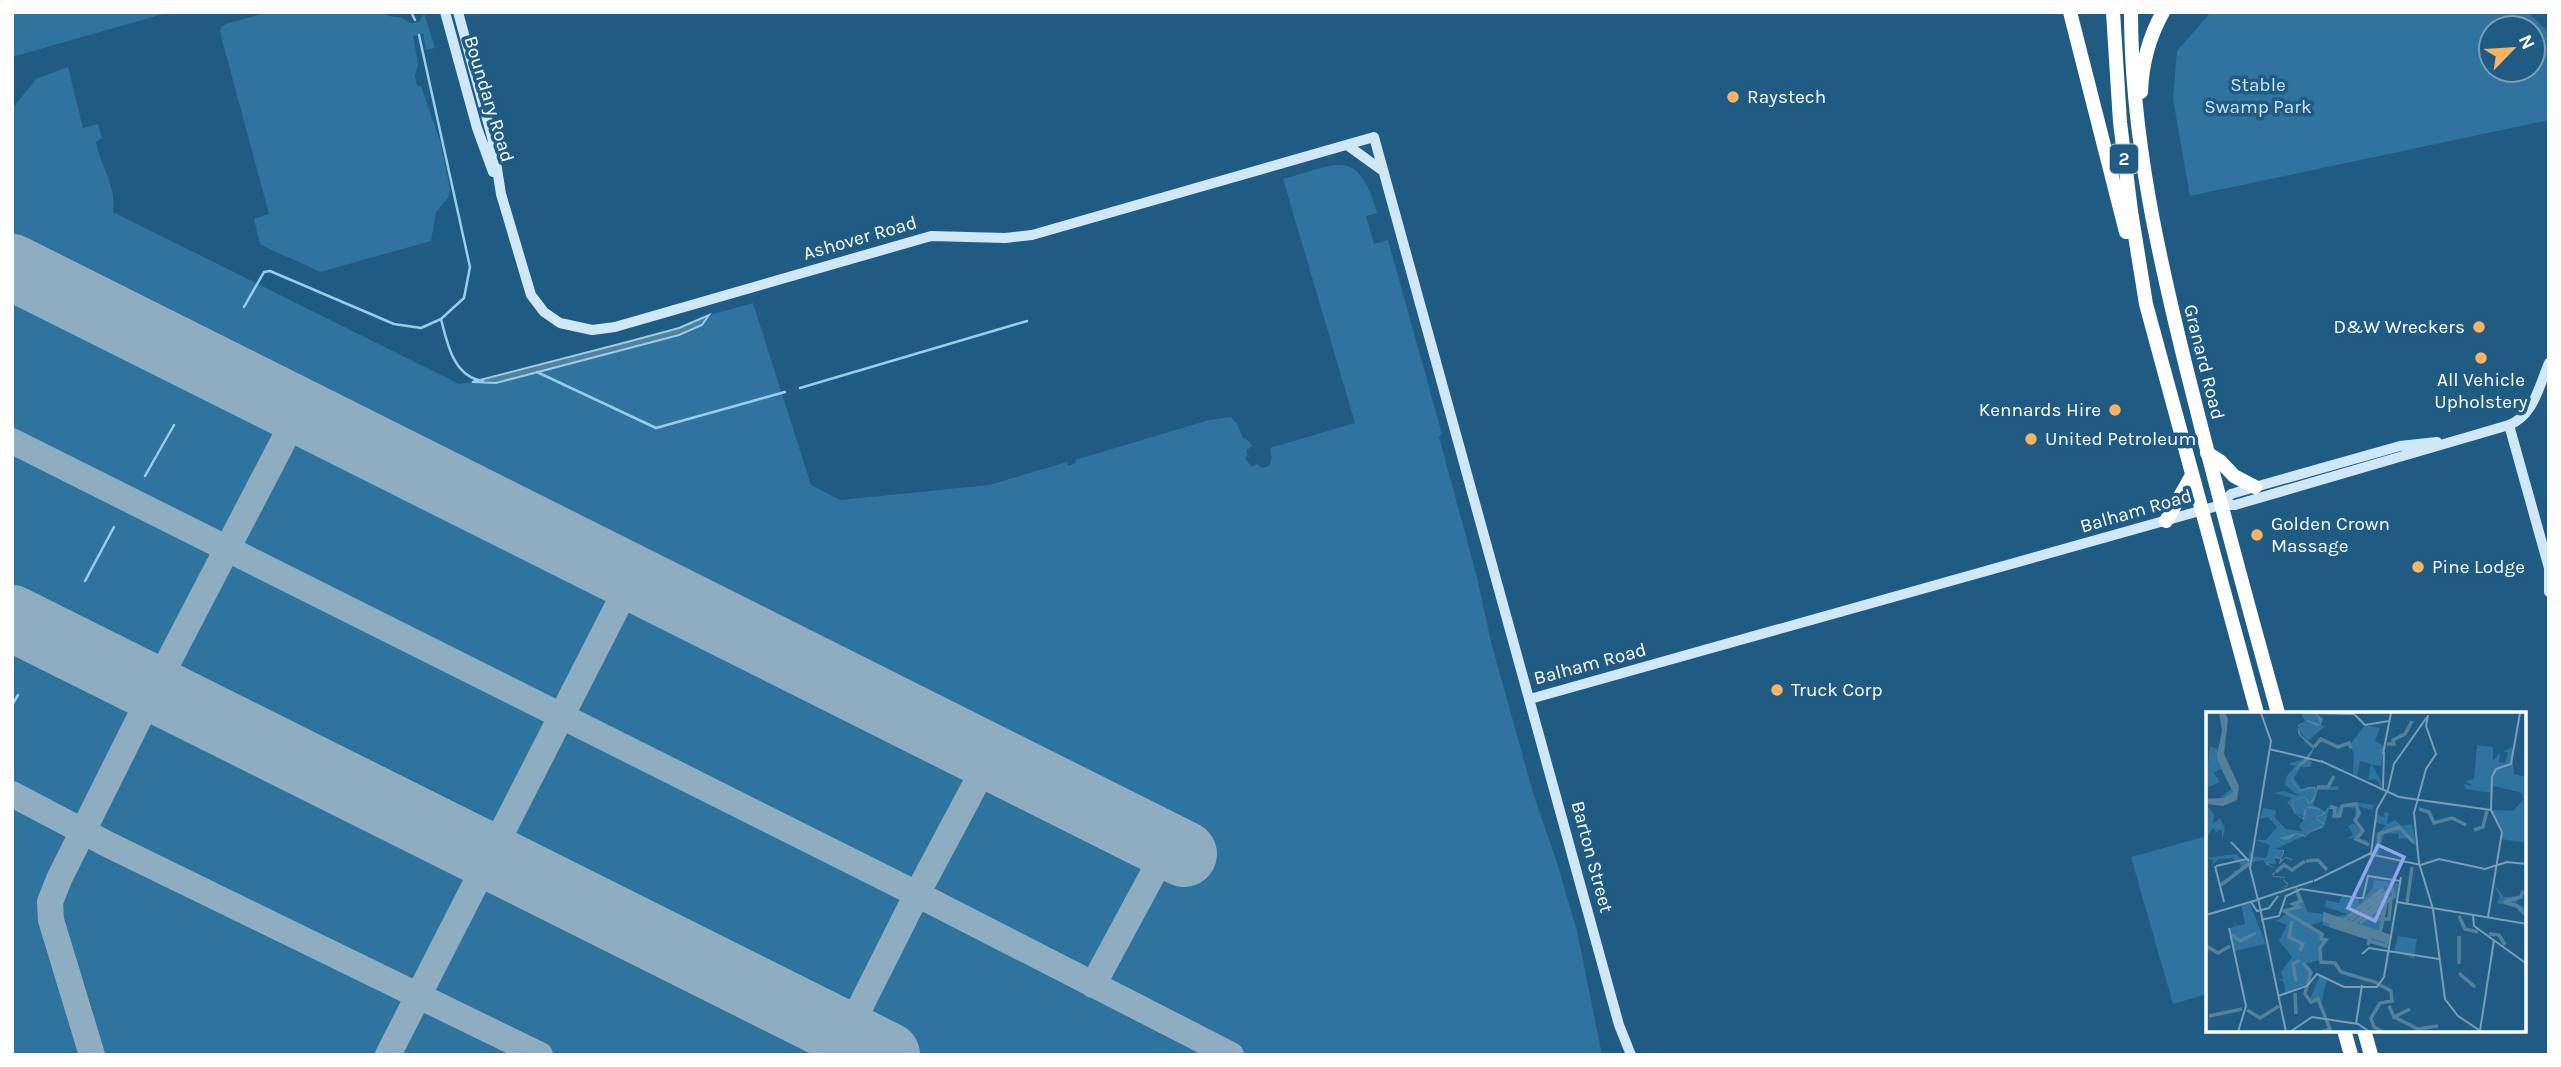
<svg xmlns="http://www.w3.org/2000/svg" width="2561" height="1067" font-family="Karla,sans-serif">
<style>
.green{fill:#2e749e;fill-rule:evenodd}
.water{fill:#55809b;stroke:#98ccea;stroke-width:2}
.lines{fill:none;stroke-linecap:round;stroke-linejoin:round}
.stream{stroke:#98ccea;stroke-width:2.5}
.taxiway{stroke:#8fadc0;stroke-width:26}
.runway{stroke:#8fadc0;stroke-width:66}
.secondary{stroke:#cfe7f7;stroke-width:10}
.highway{stroke:#fff;stroke-width:14}
.poi-dot{fill:#f7b364;stroke:#1f5b82;stroke-width:2.5}
.labels{text-anchor:middle;dominant-baseline:central;stroke-width:7;stroke-linejoin:round;paint-order:stroke}
.shield{fill:#1f5b82;stroke:#bcceda;stroke-width:2}
.shield-label{font-size:18px;font-weight:bold;fill:#fff}
.park-label{font-size:19px;fill:#c9e5f7;stroke:#1f5b82}
.poi-label{font-size:19px;fill:#fff;stroke:#1f5b82;text-anchor:start}
.street-label{font-size:19px;fill:#fff;stroke:#1f5b82}
.inset-river{fill:none;stroke:#55809b;stroke-width:3.5}
.inset-road{fill:none;stroke:#799db4;stroke-width:2}
.view{fill:#8ea6ec;fill-opacity:0.15;stroke:#8ea6ec;stroke-width:3.5}
.inset-edge{fill:none;stroke:#fff;stroke-width:3.5}
</style>
<rect width="100%" height="100%" fill="#1f5b82"/>
<path class="green" d="M 12,12 L 170,12 L 12,57 Z
M 268,12 L 386,12 L 389,16 L 402,18 L 410,23 L 419,22 L 424,12 L 435,48 L 426,50 L 423,34 L 413,36 L 418,64 L 415,76 L 417,86 L 421,86 L 440,141 L 450,189 L 448,198 L 436,212 L 431,241 L 320,272 C 300,261 280,255 260,244 L 254,219 L 269,214 L 220,32 L 221,27 L 226,24 Z
M 2211,12 L 2528,12 L 2549,33 L 2549,120 L 2190,196 L 2173,99 L 2177,51 ZM 2491,28 L 2533,28 L 2533,70 L 2491,70 Z
M 68,67 L 83,128 L 98,124 L 102,138 L 96,142 C 100,166 117,186 113,212 L 459,384 L 472,382 L 497,383 L 679,335 L 702,325 L 709,315 L 753,303 L 811,485 L 840,500 L 989,485 L 1067,462 L 1068,466 L 1076,463 L 1075,460 L 1209,420 L 1231,417 L 1237,424 L 1243,438 L 1249,441 L 1252,446 L 1246,451 L 1248,454 L 1245,458 L 1252,467 L 1257,464 L 1262,468 L 1269,466 L 1272,458 L 1270,448 L 1355,423 L 1283,179 C 1338,164 1358,146 1377,213 L 1366,216 L 1374,244 L 1388,240 L 1442,434 L 1439,437 L 1477,577 L 1491,642 L 1534,796 L 1557,863 L 1577,931 L 1602,1055 L 12,1055 L 12,109 L 36,79 Z
M 2207,836 L 2207,994 L 2173,1004 L 2131,857 Z"/>
<path class="water" d="M 709,315 L 702,325 L 679,335 L 496,383 L 472,382 L 631,341 L 679,328 Z"/>
<g class="lines">
<path class="stream" d="M 411,12 L 415,20
M 244,307 L 264,272 L 270,271 L 394,324 L 421,328 L 441,319 L 464,298 L 470,267 L 419,35
M 441,319 C 447,342 453,377 483,381
M 537,372 L 656,428 L 785,392
M 800,388 L 1027,321
M 145,476 L 174,425
M 85,581 L 114,527
M 12,705 L 18,695"/>
<path class="taxiway" d="M 12,441 L 917,894 L 1231,1055
M 12,794 L 107,844 L 540,1055
M 1093,985 L 1168,846
M 92,1055 L 51,920 L 50,902 L 59,879 L 154,689 L 299,411
M 388,1055 L 632,578
M 836,1055 L 917,894 L 990,757"/>
<path class="runway" d="M 12,267 L 1184,854
M 12,618 L 887,1055"/>
<path class="secondary" d="M 445,12 L 477,128 L 493,172
M 458,12 L 492,137 L 501,194 L 531,295 L 544,312 L 560,323 L 592,330 L 615,327 L 931,236 L 1005,238 L 1032,235 L 1374,137 L 1619,1025 L 1631,1055
M 1347,145 L 1383,171
M 2509,425 L 2549,568
M 2221,505 L 2231,494 L 2255,487 L 2400,446 L 2437,442
M 2549,568 L 2549,592
M 1530,699 L 2221,505 L 2235,505 L 2509,425 C 2534,415 2539,386 2549,363"/>
<path class="highway" d="M 2070,12 L 2126,232
M 2113,12 L 2120,122 L 2131,211 L 2146,304 L 2257,713
M 2131,12 C 2131,137 2159,259 2189,379 C 2217,491 2247,602 2278,713
M 2141,92 C 2142,63 2149,37 2163,12
M 2207,453 L 2221,462 L 2234,476 L 2255,487
M 2166,521 L 2191,477
M 2344,1030 L 2351,1055
M 2364,1030 L 2371,1055"/>
</g>
<g class="poi-dot">
<circle cx="1733" cy="97" r="7"/>
<circle cx="2479" cy="327" r="7"/>
<circle cx="2481" cy="358" r="7"/>
<circle cx="2115" cy="410" r="7"/>
<circle cx="2031" cy="439" r="7"/>
<circle cx="2257" cy="535" r="7"/>
<circle cx="2418" cy="567" r="7"/>
<circle cx="1777" cy="690" r="7"/>
</g>
<g class="labels">
<rect class="shield" x="2110" y="144.5" width="28" height="29" rx="5"/>
<g class="shield-label">
<text x="2124" y="159">2</text>
</g>
<g class="park-label">
<text x="2258" y="85">Stable<tspan x="2258" dy="22">Swamp Park</tspan></text>
</g>
<g class="poi-label">
<text x="1747" y="97">Raystech</text>
<text x="2465" y="327" text-anchor="end">D&amp;W Wreckers</text>
<text x="2481" y="380" text-anchor="middle">All Vehicle<tspan x="2481" dy="22">Upholstery</tspan></text>
<text x="2101" y="410" text-anchor="end">Kennards Hire</text>
<text x="2045" y="439">United Petroleum</text>
<text x="2271" y="524">Golden Crown<tspan x="2271" dy="22">Massage</tspan></text>
<text x="2432" y="567">Pine Lodge</text>
<text x="1791" y="690">Truck Corp</text>
</g>
<g class="street-label">
<text transform="translate(489 99) rotate(73)">Boundary Road</text>
<text transform="translate(860 238) rotate(-16)">Ashover Road</text>
<text transform="translate(2204 362) rotate(76)">Granard Road</text>
<text transform="translate(2136 511) rotate(-16)">Balham Road</text>
<text transform="translate(1590 664) rotate(-15)">Balham Road</text>
<text transform="translate(1592 857) rotate(75)">Barton Street</text>
</g>
</g>
<g transform="translate(2206 712)">
<rect width="320" height="320" fill="#1f5b82"/>
<path d="M 95,1 L 110,1 L 114,12 L 100,9 L 119,14 L 102,29 L 92,17 L 99,9 ZM 159,13 L 174,16 L 169,29 L 178,34 L 175,54 L 166,53 L 173,65 L 176,73 L 175,75 L 170,67 L 162,68 L 165,52 L 154,49 L 151,64 L 147,62 L 148,41 L 143,34 ZM 271,33 L 287,35 L 287,49 L 294,41 L 293,50 L 299,51 L 302,41 L 297,39 L 306,35 L 308,62 L 320,65 L 320,131 L 295,127 L 297,119 L 286,98 L 307,99 L 317,88 L 316,81 L 287,74 L 287,81 L 259,77 L 258,72 L 267,74 L 259,69 L 268,67 ZM 4,34 L 11,37 L 11,47 L 25,69 L 27,79 L 22,85 L 13,87 L 0,87 L 14,86 L 25,77 L 15,57 L 8,61 L 14,70 L 3,75 L 0,70 ZM 101,47 L 106,50 L 104,55 L 95,55 L 88,66 L 95,77 L 132,74 L 133,78 L 112,78 L 107,93 L 119,99 L 125,92 L 131,95 L 148,90 L 168,93 L 166,98 L 152,94 L 155,100 L 151,108 L 158,118 L 153,126 L 160,128 L 164,132 L 150,125 L 140,127 L 147,123 L 142,114 L 148,111 L 155,119 L 149,108 L 150,92 L 147,97 L 139,94 L 132,105 L 127,104 L 130,97 L 123,97 L 118,115 L 69,137 L 77,139 L 75,146 L 68,146 L 70,152 L 62,150 L 61,155 L 57,148 L 47,150 L 14,175 L 14,171 L 28,163 L 27,159 L 35,157 L 34,151 L 26,146 L 13,147 L 4,155 L 8,149 L 0,146 L 30,142 L 36,148 L 43,145 L 43,135 L 46,144 L 60,146 L 64,133 L 49,128 L 60,128 L 71,115 L 62,105 L 54,107 L 57,96 L 70,98 L 69,106 L 80,117 L 96,119 L 93,114 L 99,105 L 89,101 L 81,90 L 86,86 L 68,81 L 78,79 L 93,84 L 79,73 L 80,65 L 89,54 L 83,52 L 84,51 ZM 0,92 L 8,102 L 7,112 L 14,106 L 19,117 L 16,129 L 16,117 L 10,120 L 7,116 L 0,126 ZM 178,100 L 183,101 L 181,112 L 189,108 L 196,114 L 206,112 L 211,135 L 202,126 L 192,127 L 193,122 L 178,121 L 172,144 L 168,140 L 170,124 L 180,113 L 170,111 L 171,103 L 179,105 ZM 162,167 L 193,171 L 190,186 L 180,191 L 173,222 L 125,206 L 141,202 L 119,195 L 120,188 L 133,191 L 136,184 L 153,188 L 153,193 L 166,177 L 168,168 ZM 288,172 L 298,185 L 314,184 L 317,179 L 310,191 L 320,196 L 320,206 L 309,195 L 291,191 L 294,184 ZM 93,179 L 102,200 L 117,202 L 115,210 L 105,213 L 120,229 L 114,235 L 114,248 L 98,252 L 106,259 L 101,272 L 80,281 L 77,269 L 69,266 L 77,267 L 75,260 L 86,245 L 73,229 L 81,213 L 70,209 L 80,202 L 79,197 L 93,196 L 87,192 L 95,190 ZM 35,192 L 44,192 L 60,232 L 28,239 L 24,216 L 30,214 L 29,212 L 28,208 L 31,214 L 39,212 ZM 118,206 L 180,225 L 180,233 L 116,213 ZM 192,224 L 211,227 L 208,247 L 188,239 ZM 114,263 L 121,266 L 114,298 L 112,287 L 104,287 Z" fill="#2e749e"/>
<path d="M 13,1 L 19,1 L 22,7 L 18,42 L 33,74 L 31,88 L 17,94 L 0,92 L 0,87 L 18,86 L 27,80 L 11,47 L 16,18 ZM 110,1 L 117,7 L 115,13 L 111,14 L 100,9 L 92,15 L 95,23 L 108,34 L 108,37 L 101,49 L 89,58 L 86,68 L 94,78 L 102,75 L 109,75 L 110,82 L 108,89 L 104,92 L 102,92 L 99,85 L 87,89 L 89,101 L 97,106 L 98,98 L 101,95 L 105,94 L 112,96 L 119,101 L 121,97 L 123,95 L 119,102 L 110,106 L 118,111 L 118,113 L 116,116 L 103,120 L 101,124 L 99,125 L 90,122 L 84,127 L 79,128 L 73,126 L 73,129 L 77,131 L 77,133 L 69,138 L 78,138 L 78,141 L 75,148 L 80,145 L 86,147 L 86,148 L 79,146 L 73,153 L 74,147 L 69,146 L 68,147 L 70,151 L 70,152 L 61,151 L 71,158 L 67,164 L 79,165 L 78,168 L 82,171 L 82,173 L 80,175 L 77,175 L 77,176 L 84,177 L 86,172 L 87,171 L 91,176 L 92,181 L 87,171 L 84,178 L 76,176 L 75,176 L 82,173 L 77,168 L 79,166 L 68,165 L 66,163 L 67,161 L 71,158 L 60,152 L 63,150 L 70,152 L 68,148 L 68,145 L 75,146 L 77,139 L 68,138 L 77,133 L 73,128 L 73,126 L 91,121 L 100,124 L 102,120 L 118,113 L 110,107 L 111,104 L 117,102 L 115,98 L 101,96 L 98,108 L 88,101 L 86,89 L 99,84 L 104,91 L 109,83 L 108,76 L 94,79 L 85,69 L 89,57 L 107,37 L 92,22 L 92,13 L 102,8 L 114,12 Z" fill="#55809b"/>
<path class="inset-river" d="M 181,32 L 188,32 L 187,28 L 199,22 L 206,9M 108,35 L 115,27 L 132,35 L 143,31 L 145,36M 12,44 L 19,18 L 16,1M 111,75 L 122,75 L 128,64M 124,95 L 129,96 L 128,104 L 134,104 L 136,94 L 150,92 L 153,102 L 149,108 L 157,119 L 150,127 L 163,133M 213,97 L 223,100 L 228,111 L 246,106 L 260,113M 268,118 L 277,115 L 281,99M 173,131 L 173,122 L 193,115 L 208,131M 100,149 L 112,148 L 121,158M 70,160 L 78,153 L 86,158 L 99,149M 15,173 L 44,151M 90,177 L 95,189 L 87,192 L 93,195 L 78,199 L 116,222 L 115,227 L 120,228 L 114,236 L 115,250 L 129,251 L 135,260 L 169,270 L 185,279 L 186,289 L 174,291 L 165,306 L 168,315 L 177,320M 172,181 L 180,191 L 174,222M 164,187 L 177,204M 300,189 L 315,185 L 317,179M 298,190 L 311,194 L 321,204M 201,191 L 206,155M 156,194 L 165,206 L 176,207M 118,204 L 183,226M 253,204 L 259,217 L 272,220M 178,207 L 183,207 L 185,187M 138,208 L 177,177M 144,208 L 186,176 L 188,184 L 154,211M 86,209 L 83,225 L 97,232 L 94,239M 148,211 L 182,184M 123,213 L 165,227M 283,222 L 293,223 L 299,233M 26,223 L 34,229 L 50,221M 162,233 L 163,229 L 180,234 L 180,233 L 181,230 L 181,229 L 182,226 L 183,224 L 119,202 L 118,208 L 181,229M 0,234 L 12,241 L 24,234M 97,251 L 105,260 L 99,282 L 105,290 L 112,287 L 124,317 L 116,320M 253,252 L 253,224M 253,261 L 269,275M 90,269 L 87,252 L 94,248M 89,281 L 90,302M 183,294 L 188,305 L 204,297M 41,298 L 54,306 L 73,294M 3,304 L 36,297M 188,305 L 212,317 L 232,314"/>
<path class="inset-road" d="M 102,1 L 148,2M 148,2 L 159,13 L 183,9M 222,3 L 220,14 L 230,42 L 220,57 L 208,101 L 213,151 L 227,197 L 239,287 L 252,304 L 276,320M 63,37 L 117,50M 177,42 L 185,1M 115,49 L 193,85 L 285,98M 177,78 L 178,40M 25,130 L 43,149M 163,142 L 215,153 L 233,147 L 279,157 L 301,150 L 321,152M 9,154 L 18,190M 10,154 L 41,147M 108,169 L 165,141 L 171,97 L 182,78 L 188,52 L 221,5M 52,186 L 80,320M 150,186 L 157,186 L 162,164 L 194,169M 53,187 L 107,169M 52,188 L 44,156 L 65,29 L 55,1M 45,190 L 51,199 L 63,196 L 72,184M 191,190 L 321,212M 0,203 L 51,188M 267,203 L 268,214 L 321,252M 282,205 L 296,120 L 285,98 L 286,65 L 290,57 L 305,52 L 314,1M 55,208 L 73,204 L 80,184 L 95,177 L 153,186M 23,216 L 40,294 L 32,320M 156,242 L 163,236 L 233,247M 178,265 L 195,165M 72,284 L 101,274 L 111,262 L 138,275 L 171,275 L 178,265M 150,312 L 156,273M 274,319 L 288,228M 84,320 L 106,305 L 152,312 L 164,320"/>
<path class="view" d="M 172,133 L 198,145 L 169,209 L 142,196 Z"/>
<rect width="320" height="320" class="inset-edge"/>
</g>
<rect width="2561" height="1067" fill="none" stroke="#ffffff" stroke-width="28"/>
<g transform="translate(2512 49) rotate(65)"><circle r="33" fill="#1f5b82" stroke="#799db4" stroke-width="2"/>
<path d="M0-5L12 26L0 18L-12 26Z" fill="#f7b364"/>
<text y="-10" font-size="19" font-weight="bold" text-anchor="middle" fill="#ffffff">N</text>
</g>
</svg>
